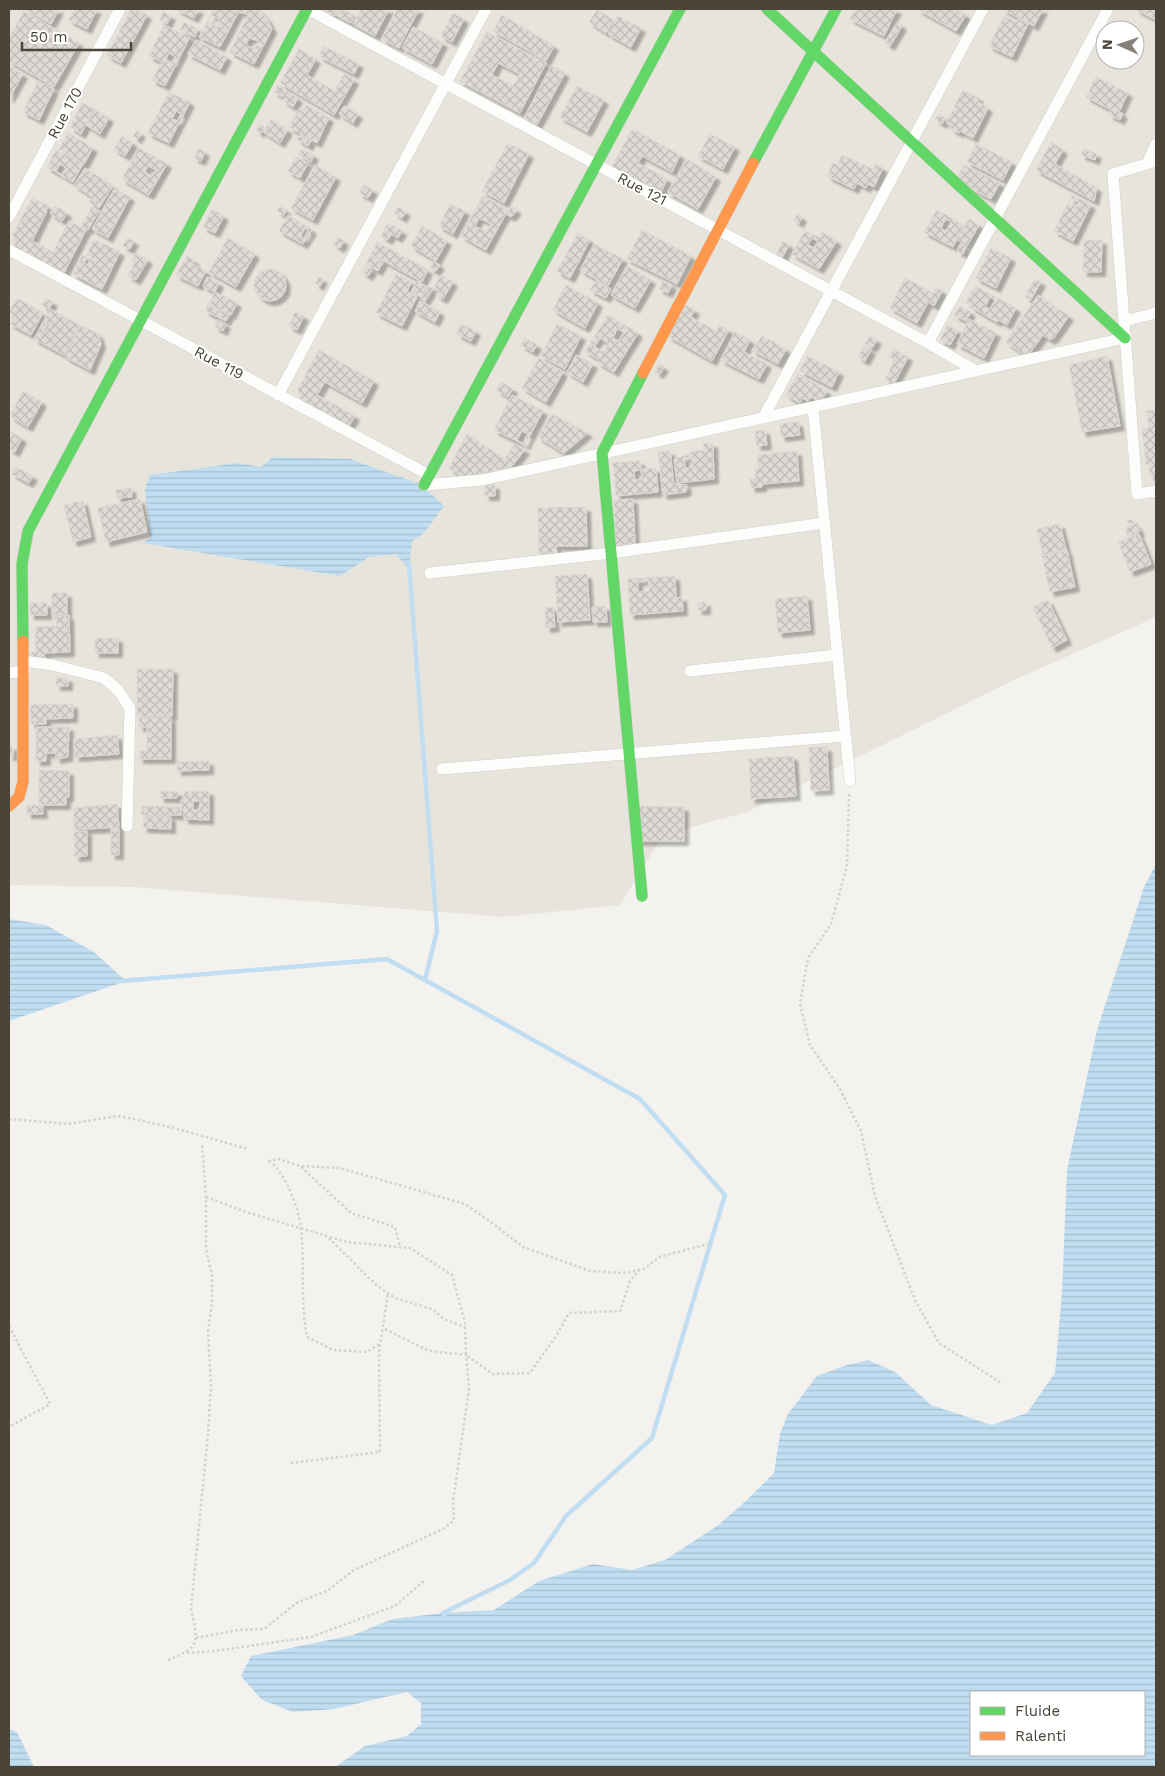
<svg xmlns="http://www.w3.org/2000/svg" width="1165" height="1776" font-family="'Work Sans',sans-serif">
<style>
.residential{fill:#e7e4dc;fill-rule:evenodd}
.water{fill:url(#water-rules);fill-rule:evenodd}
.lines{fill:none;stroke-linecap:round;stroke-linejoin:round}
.stream{stroke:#c0ddf1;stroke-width:4.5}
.building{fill:url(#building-cross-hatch);stroke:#dcd9d4;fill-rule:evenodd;filter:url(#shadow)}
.street-casing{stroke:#d2d0cb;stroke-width:12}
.fast-casing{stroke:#d3cfc5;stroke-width:12}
.slow-casing{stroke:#d3cfc5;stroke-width:12}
.path{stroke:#d3d2cc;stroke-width:2.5;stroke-dasharray:2.5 2.5;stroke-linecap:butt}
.street{stroke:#fdfdfc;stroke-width:11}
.fast{stroke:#63d668;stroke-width:11}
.slow{stroke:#ff974d;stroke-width:11}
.labels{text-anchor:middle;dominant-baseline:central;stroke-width:4;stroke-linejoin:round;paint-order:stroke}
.street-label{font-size:15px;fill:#4b4439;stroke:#fff}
</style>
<defs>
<pattern id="water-rules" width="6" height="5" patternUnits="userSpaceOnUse" patternTransform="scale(1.25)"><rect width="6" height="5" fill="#c0ddf1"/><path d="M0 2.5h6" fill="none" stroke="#a6bfcf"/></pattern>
<pattern id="building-cross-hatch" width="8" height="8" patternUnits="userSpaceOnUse" patternTransform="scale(1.25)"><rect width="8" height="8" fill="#dedbd6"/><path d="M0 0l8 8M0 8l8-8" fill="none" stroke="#c0bdb8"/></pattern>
<filter id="shadow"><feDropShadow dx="4.5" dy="4.5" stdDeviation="1" flood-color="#0004"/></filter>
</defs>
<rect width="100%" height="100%" fill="#f4f2ee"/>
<path class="residential" d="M 9,9 L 1156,9 L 1156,617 L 1016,679 L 747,812 L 663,835 L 620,905 L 503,917 L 133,887 L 9,885 ZM 1105,30 L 1135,30 L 1135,60 L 1105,60 Z"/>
<path class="water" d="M 273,457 L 350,459 L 420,484 L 444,506 L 424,533 L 412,541 L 409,569 L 396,554 L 369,557 L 340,576 L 143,543 L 150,538 L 145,489 L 150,475 L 238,463 L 261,467 Z
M 1156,864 L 1156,1767 L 335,1767 L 365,1746 L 407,1736 L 421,1724 L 421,1703 L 407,1692 L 334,1709 L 293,1712 L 262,1700 L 241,1676 L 251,1656 L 353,1635 L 393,1619 L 443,1613 L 494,1610 L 539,1581 L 593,1564 L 632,1570 L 665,1560 L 717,1526 L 747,1500 L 774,1473 L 780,1434 L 788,1414 L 817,1376 L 847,1365 L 868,1360 L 895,1372 L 931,1405 L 992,1425 L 1027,1413 L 1055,1373 L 1062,1292 L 1067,1170 L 1097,1030 L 1144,887 ZM 971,1692 L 1144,1692 L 1144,1755 L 971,1755 Z
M 9,919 L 46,925 L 94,952 L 126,981 L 9,1021 Z
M 9,1729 L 17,1732 L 34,1767 L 9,1767 Z"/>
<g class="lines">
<path class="stream" d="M 409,564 L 437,931 L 425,980
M 121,981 L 387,959 L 640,1099 L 725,1195 L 652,1438 L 566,1516 L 534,1563 L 510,1580 L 443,1613 L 445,1617"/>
</g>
<path class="building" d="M 27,9 L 59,9 L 51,24 L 26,10 Z
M 75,9 L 97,9 L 87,29 L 69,20 Z
M 131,9 L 136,9 L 147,15 L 121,63 L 107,55 Z
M 176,9 L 199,9 L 194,18 Z
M 214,9 L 258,9 L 267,19 L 272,29 L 254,64 L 230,52 L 248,15 L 239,11 L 220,47 L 199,37 ZM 211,15 L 220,20 L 217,27 L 207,22 ZM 249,38 L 258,41 L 255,49 L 246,45 Z
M 326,9 L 339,9 L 335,16 L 327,12 Z
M 341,9 L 355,15 L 351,23 L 337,16 Z
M 361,9 L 389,9 L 375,36 L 353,24 Z
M 397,9 L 419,9 L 399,48 L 382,39 Z
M 855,9 L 897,9 L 884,36 L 850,19 Z
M 917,9 L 959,9 L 958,10 L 966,15 L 956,31 Z
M 1002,9 L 1043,9 L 1034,26 Z
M 1135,9 L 1156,9 L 1156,20 Z
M 597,10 L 614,20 L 606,33 L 589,22 Z
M 24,11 L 79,43 L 54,87 L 9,61 L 9,38 Z
M 163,12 L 171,16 L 167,24 L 160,20 Z
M 453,13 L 464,19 L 452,42 L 441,36 Z
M 502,15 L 554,46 L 546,61 L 493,31 Z
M 618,16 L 641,28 L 631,47 L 608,34 Z
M 1004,16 L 1016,22 L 1017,19 L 1028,24 L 1012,57 L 989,46 Z
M 184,22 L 198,29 L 195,37 L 180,30 Z
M 897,22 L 902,26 L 890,46 L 885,42 Z
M 164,25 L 190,37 L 165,86 L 152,80 L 162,62 L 149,56 ZM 169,53 L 175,57 L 172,63 L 166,59 Z
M 413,27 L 443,43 L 432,64 L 402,48 Z
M 487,32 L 546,63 L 520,113 L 460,81 ZM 498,63 L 520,74 L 513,86 L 492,75 Z
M 196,40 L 227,57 L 220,70 L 188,54 Z
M 324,46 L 338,54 L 333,64 L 319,56 Z
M 299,49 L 316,59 L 307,75 L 335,91 L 344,74 L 354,80 L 334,115 L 280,83 Z
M 340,54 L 359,64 L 354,74 L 334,64 Z
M 9,66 L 23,74 L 9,99 Z
M 551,66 L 565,73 L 537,125 L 524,118 Z
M 1096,77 L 1128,93 L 1119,112 L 1123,114 L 1120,120 L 1109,115 L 1111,110 L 1086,97 Z
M 38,81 L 54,89 L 39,120 L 23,112 Z
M 278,84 L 287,90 L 283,97 L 274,92 Z
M 577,86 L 604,100 L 587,132 L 560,117 Z
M 963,90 L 979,98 L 977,101 L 988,108 L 973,138 L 960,131 L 959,133 L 951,129 L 952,126 L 946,123 Z
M 169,92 L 190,102 L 169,143 L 148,133 ZM 176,111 L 181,114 L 177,121 L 172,119 Z
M 288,92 L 298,98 L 293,107 L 283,101 Z
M 82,103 L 94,109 L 81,134 L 70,127 Z
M 306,105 L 329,118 L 317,143 L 289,127 L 299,109 L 302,111 Z
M 344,106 L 358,114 L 353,123 L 339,114 Z
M 96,110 L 109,118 L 100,134 L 86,125 Z
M 939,114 L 946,118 L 942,124 L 935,119 Z
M 271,119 L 288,130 L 280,143 L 263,132 Z
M 260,124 L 264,127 L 260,133 L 256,130 Z
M 632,129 L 680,155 L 672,172 L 642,156 L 638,163 L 667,179 L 661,193 L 612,167 Z
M 137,131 L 141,133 L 137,139 L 133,136 Z
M 68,133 L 93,148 L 84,164 L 59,149 Z
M 710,134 L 735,147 L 723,169 L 698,156 Z
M 300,135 L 311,141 L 308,146 L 297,139 Z
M 122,136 L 133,143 L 125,156 L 114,149 Z
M 1051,142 L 1063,150 L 1055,164 L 1097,188 L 1094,201 L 1036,170 Z
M 508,143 L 529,154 L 504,203 L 482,191 Z
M 976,144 L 1012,162 L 1003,180 L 967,162 Z
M 139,148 L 167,164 L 149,195 L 122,179 ZM 148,166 L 156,170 L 152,176 L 145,172 Z
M 199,149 L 205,152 L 201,161 L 194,158 Z
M 302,149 L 314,155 L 311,162 L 299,155 Z
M 1083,149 L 1097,154 L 1095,160 L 1081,155 Z
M 56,150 L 83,164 L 73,182 L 47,167 ZM 60,164 L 66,168 L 62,175 L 56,171 Z
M 842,155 L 873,169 L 876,164 L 883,168 L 874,187 L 868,184 L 866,188 L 857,183 L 854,189 L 827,176 L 833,163 L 837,165 Z
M 296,157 L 308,163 L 300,178 L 288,171 Z
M 687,159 L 716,177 L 698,209 L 668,192 Z
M 315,165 L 336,177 L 313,220 L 291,208 Z
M 964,165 L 1000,183 L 991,199 L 955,181 Z
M 85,168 L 113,186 L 99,208 L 89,202 L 92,197 L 74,185 Z
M 364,185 L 373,190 L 368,198 L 359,193 Z
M 114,189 L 130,197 L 108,238 L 92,229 Z
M 1072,195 L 1091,205 L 1073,241 L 1054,231 ZM 1071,198 L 1079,202 L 1077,207 L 1068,203 Z
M 483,196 L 508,210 L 486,250 L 461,236 ZM 479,218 L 491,224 L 487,232 L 475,226 Z
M 32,198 L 48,206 L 46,211 L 47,211 L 32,241 L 53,252 L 69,221 L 86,230 L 63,275 L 15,249 L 13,234 Z
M 450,204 L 465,211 L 453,234 L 439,226 Z
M 55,206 L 67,213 L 62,221 L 50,213 Z
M 280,206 L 286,210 L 284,215 L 277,211 Z
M 92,207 L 99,211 L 88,230 L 81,226 Z
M 398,207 L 406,212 L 402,218 L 394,213 Z
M 512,207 L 517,210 L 511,217 L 506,214 Z
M 212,209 L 224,216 L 215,233 L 203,227 Z
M 937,210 L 964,225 L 953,247 L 924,232 ZM 946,219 L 951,222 L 946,231 L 941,228 Z
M 797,214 L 802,217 L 799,223 L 794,220 Z
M 288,215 L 312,230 L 303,244 L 279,231 ZM 305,228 L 308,230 L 304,238 L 301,236 Z
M 969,219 L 979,225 L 967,246 L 957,240 Z
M 388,223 L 402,231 L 398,238 L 384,230 Z
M 422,226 L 447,241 L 436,261 L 411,246 Z
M 642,230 L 691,256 L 677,284 L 627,259 Z
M 384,231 L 391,235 L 388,240 L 381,236 Z
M 805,231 L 819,237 L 822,232 L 837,241 L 819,269 L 792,254 Z
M 578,233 L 590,240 L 570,278 L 557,271 Z
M 337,237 L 344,241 L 340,248 L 333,244 Z
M 127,238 L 134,241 L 130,249 L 123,246 Z
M 228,238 L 255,254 L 236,287 L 209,272 Z
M 812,238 L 818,241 L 814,248 L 808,245 Z
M 94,239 L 120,252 L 102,289 L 73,274 L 82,255 L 86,257 ZM 88,255 L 92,257 L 87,265 L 83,263 Z
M 1084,240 L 1102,240 L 1101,272 L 1083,272 Z
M 783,241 L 789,245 L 782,258 L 776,255 Z
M 377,242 L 428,270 L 422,282 L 371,254 Z
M 594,244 L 623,259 L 608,286 L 580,270 Z
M 960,244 L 966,247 L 963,254 L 957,251 Z
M 991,248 L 1011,258 L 996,288 L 976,278 Z
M 136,253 L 148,260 L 136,280 L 128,276 L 135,262 L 132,260 Z
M 370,255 L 383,262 L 378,271 L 366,265 Z
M 187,256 L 195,261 L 193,264 L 206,271 L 198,286 L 176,275 Z
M 433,261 L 440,265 L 436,271 L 430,268 Z
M 365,266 L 372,270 L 368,276 L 362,272 Z
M 627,266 L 651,280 L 635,308 L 611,295 Z
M254 285a16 16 0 1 1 32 0a16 16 0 1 1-32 0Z
M 396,274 L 412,282 L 407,291 L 417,297 L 402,326 L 376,313 Z
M 441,275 L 453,282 L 443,299 L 436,295 L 439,291 L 434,288 Z
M 207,277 L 219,283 L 215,292 L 203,286 Z
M 319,277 L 323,279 L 319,286 L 315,283 Z
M 905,278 L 933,293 L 936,287 L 942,291 L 934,306 L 928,302 L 917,323 L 890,308 Z
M 1035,279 L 1041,282 L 1031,300 L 1025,297 Z
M 417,281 L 426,286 L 421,297 L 411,292 Z
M 596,281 L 611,289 L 606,298 L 590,290 Z
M 663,281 L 672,285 L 668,293 L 659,289 Z
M 566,285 L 598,303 L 585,328 L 553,310 Z
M 428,286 L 433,288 L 425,301 L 421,299 Z
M 975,286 L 1016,308 L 1007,325 L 998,320 L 997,322 L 971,307 L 972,306 L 966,302 ZM 990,297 L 995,300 L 990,309 L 985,307 Z
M 215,292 L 237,303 L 231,315 L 209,304 Z
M 1038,295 L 1069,316 L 1053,339 L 1051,338 L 1050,340 L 1043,335 L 1027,357 L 1006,342 Z
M 17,298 L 43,313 L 31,335 L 9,323 L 11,323 L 15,316 L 10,313 L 9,316 L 9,312 Z
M 46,298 L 53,302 L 49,309 L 42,305 Z
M 420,301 L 440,312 L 435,322 L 415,311 Z
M 208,304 L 229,315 L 226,321 L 205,311 Z
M 685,305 L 695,310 L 691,317 L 716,331 L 719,325 L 729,330 L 712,361 L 668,336 Z
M 960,306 L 971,312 L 966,321 L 954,315 Z
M 50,309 L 80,325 L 64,355 L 34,339 ZM 44,322 L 50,325 L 46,332 L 41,330 Z
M 295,312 L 304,316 L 297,330 L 289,326 Z
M 608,315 L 638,333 L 614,372 L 597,362 L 599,360 L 585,351 ZM 617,329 L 624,332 L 619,341 L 613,338 ZM 600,338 L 609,344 L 603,352 L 594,346 Z
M 969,319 L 996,333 L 984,358 L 957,344 Z
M 218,320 L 226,324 L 223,331 L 215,327 Z
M 461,324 L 476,331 L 471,341 L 457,334 Z
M 557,324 L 581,336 L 565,369 L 541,356 Z
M 81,325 L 98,334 L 101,344 L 90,370 L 65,357 Z
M 948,325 L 958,331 L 950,345 L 940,340 Z
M 735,332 L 750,340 L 744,352 L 767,364 L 759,379 L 721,360 Z
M 762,336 L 786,349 L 778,364 L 752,350 Z
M 870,336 L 877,340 L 872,348 L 865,344 Z
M 525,338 L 537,345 L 533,352 L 521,345 Z
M 864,346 L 871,350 L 865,361 L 858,357 Z
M 894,349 L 908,357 L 894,384 L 885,379 L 895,360 L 889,357 Z
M 319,350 L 374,381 L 362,403 L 325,382 L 317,395 L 355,416 L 349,426 L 301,400 L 298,389 Z
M 576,355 L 593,364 L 583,382 L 567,372 Z
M 807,356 L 839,372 L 832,387 L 800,371 Z
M 1107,356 L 1120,426 L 1082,432 L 1069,365 Z
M 539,358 L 563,372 L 546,402 L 522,388 Z
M 659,364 L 664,367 L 659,374 L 655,372 Z
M 798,374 L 827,391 L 821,402 L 811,397 L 808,401 L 802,398 L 800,403 L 786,395 Z
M 501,382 L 513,389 L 508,397 L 497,390 Z
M 23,391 L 42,402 L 28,427 L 10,416 Z
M 512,395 L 543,411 L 525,445 L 494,430 ZM 522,431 L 528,434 L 523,444 L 517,440 Z
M 1156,410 L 1156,475 L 1150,476 L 1149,465 L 1146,465 L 1142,429 L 1149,428 L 1147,411 Z
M 552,414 L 588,433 L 564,453 L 538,437 Z
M 798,422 L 800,435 L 781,437 L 780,424 Z
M 765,430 L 767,445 L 757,446 L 755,431 Z
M 9,431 L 22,438 L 15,452 L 9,449 Z
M 467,434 L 504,459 L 515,444 L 525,450 L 511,467 L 464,478 L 449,468 Z
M 713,443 L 714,479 L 677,483 L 674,459 L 690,454 L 690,452 L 704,450 L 703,444 ZM 692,457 L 693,467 L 685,468 L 684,458 Z
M 670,451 L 674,484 L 687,485 L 686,492 L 663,495 L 658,452 Z
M 797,451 L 799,481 L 762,484 L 762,487 L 751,488 L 750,479 L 756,479 L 755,469 L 759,469 L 757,455 Z
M 640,461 L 641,469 L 656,468 L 658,492 L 616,496 L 613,463 ZM 641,470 L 642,479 L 635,480 L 634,471 Z
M 15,467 L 33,476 L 29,483 L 12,474 Z
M 485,485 L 495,485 L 495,496 L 485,496 Z
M 131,488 L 132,497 L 117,498 L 116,490 Z
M 140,499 L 147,532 L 106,542 L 98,508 Z
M 633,499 L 635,544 L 615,545 L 614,500 Z
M 83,501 L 91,537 L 73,542 L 64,505 Z
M 586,507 L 587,546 L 556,546 L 557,553 L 539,553 L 538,508 Z
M 1132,519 L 1134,523 L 1129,525 L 1127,521 Z
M 1060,524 L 1066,549 L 1043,555 L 1037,529 Z
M 1136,524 L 1140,532 L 1128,537 L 1125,528 Z
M 1139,534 L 1151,564 L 1130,572 L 1118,542 Z
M 1067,550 L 1075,587 L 1050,592 L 1042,556 Z
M 587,574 L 590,620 L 558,622 L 555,576 Z
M 675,576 L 676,598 L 682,597 L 683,611 L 630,615 L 628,579 ZM 649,580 L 649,591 L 638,592 L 638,581 Z
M 52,593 L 67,593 L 67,614 L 52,615 Z
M 807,596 L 810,630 L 778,633 L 775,599 Z
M 1048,600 L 1067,640 L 1052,648 L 1033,607 Z
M 706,602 L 706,610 L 698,610 L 698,603 Z
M 30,603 L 47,603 L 47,615 L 30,615 Z
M 606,606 L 607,622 L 593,622 L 592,607 Z
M 553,607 L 555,627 L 546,628 L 545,608 Z
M 69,615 L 70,652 L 44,653 L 45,659 L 30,659 L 30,652 L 36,652 L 35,627 L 57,626 L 57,616 Z
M 95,638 L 118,638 L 118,653 L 95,653 Z
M 137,669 L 173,669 L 172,716 L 137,716 Z
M 56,678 L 68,678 L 68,686 L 56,686 Z
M 73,704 L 73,718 L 46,719 L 46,724 L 31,724 L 30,705 Z
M 139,718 L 171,718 L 171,759 L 139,759 L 139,751 L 147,751 L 147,727 L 139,727 Z
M 36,727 L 69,727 L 68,757 L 56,759 L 56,753 L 46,753 L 46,761 L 36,761 Z
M 117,735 L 119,754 L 75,757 L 74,739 Z
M 12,746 L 13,756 L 9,756 L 9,747 Z
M 809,747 L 827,747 L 829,790 L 811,791 Z
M 793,756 L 796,796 L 751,799 L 749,759 Z
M 209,761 L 209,770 L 177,771 L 177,762 Z
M 39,770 L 69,771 L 69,797 L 66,797 L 66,805 L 39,805 Z
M 160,791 L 178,792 L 177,798 L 160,798 Z
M 209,791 L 209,820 L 184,819 L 184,809 L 181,809 L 181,800 L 184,800 L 184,792 ZM 193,801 L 200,801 L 200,810 L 193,810 Z
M 117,804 L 119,827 L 74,830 L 74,808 Z
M 27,805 L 42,805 L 43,814 L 27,814 Z
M 142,806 L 179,807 L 182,815 L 141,815 Z
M 636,806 L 684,807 L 684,841 L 635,841 Z
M 144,817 L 171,817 L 171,829 L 143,828 Z
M 111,828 L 119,828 L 119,855 L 111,855 Z
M 87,831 L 87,856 L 75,857 L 74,832 Z"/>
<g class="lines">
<defs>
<path id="street" d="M 307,9 L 928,343 L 976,371
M 1156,161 L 1113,174 L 1137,494 L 1156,491
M 1147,164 L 1156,144
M 9,217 L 120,9
M 9,250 L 429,475
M 1124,321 L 1156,313
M 928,343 L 1108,9
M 278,395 L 486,9
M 813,407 L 850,781
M 763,418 L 983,9
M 424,485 L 482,480 L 1125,338
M 430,573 L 611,553 L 824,523
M 23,661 L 53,665 L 104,678 L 118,690 L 130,708 L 127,826
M 690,671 L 837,655
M 9,673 L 24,671
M 442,769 L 845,736"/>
<path id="fast" d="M 767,9 L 1125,338
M 753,163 L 836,9
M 424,485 L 680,9
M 23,641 L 22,564 L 28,531 L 307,9
M 642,896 L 602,453 L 643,373"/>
<path id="slow" d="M 643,373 L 753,163
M 9,806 L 19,797 L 23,782 L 23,641"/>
</defs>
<use href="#street" class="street-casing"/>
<use href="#fast" class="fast-casing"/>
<use href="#slow" class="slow-casing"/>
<path class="path" d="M 849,794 L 847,866 L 831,924 L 808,958 L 800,1004 L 810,1045 L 840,1089 L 861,1131 L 875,1196 L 915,1300 L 939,1343 L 1001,1383
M 9,1119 L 68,1124 L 118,1116 L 171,1127 L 248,1149
M 268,1161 L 279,1159 L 300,1166 L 340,1168 L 465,1204 L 496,1226 L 523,1247 L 590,1271 L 624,1273 L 644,1269 L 659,1257 L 708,1244
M 269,1161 C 286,1173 299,1209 301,1229 C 305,1265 300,1302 307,1337 L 333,1350 L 367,1352 L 381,1343
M 301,1167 L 351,1213 L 395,1227 L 400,1247
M 206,1197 L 246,1212 L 347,1242 L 410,1248 L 452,1275 L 465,1323 L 466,1355 L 493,1374 L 530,1373 L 558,1333 L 569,1313 L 620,1311 L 630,1281 L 639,1270
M 329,1238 L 376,1285 L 395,1298 L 432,1309 L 444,1319 L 465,1327
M 9,1326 L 50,1404 L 9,1427
M 291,1463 L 380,1452 L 379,1351 L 388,1294
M 196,1638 L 238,1630 L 264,1629 L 298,1602 L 327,1591 L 354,1570 L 445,1528 L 454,1520 L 453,1502 L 469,1388 L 466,1355 L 429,1351 L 383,1328
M 187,1653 L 215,1651 L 311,1637 L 395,1606 L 424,1581
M 168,1660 C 202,1647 198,1641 191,1609 L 208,1434 L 211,1384 L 208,1331 L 212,1303 L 212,1275 L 206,1249 L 206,1197 L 202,1145"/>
<use href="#street" class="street"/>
<use href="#fast" class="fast"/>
<use href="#slow" class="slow"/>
</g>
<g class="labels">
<g class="street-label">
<text transform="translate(65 113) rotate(-62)">Rue 170</text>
<text transform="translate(642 189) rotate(28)">Rue 121</text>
<text transform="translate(219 363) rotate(28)">Rue 119</text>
</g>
</g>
<rect width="1165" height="1776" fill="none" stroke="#4b4439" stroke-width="20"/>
<rect x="970" y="1691" width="175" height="65" fill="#ffffff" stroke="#b7b4b0"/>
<rect x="980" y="1707" width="25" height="8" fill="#63d668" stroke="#b7b4b0"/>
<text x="1015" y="1716" font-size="15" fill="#4b4439">Fluide</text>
<rect x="980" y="1732" width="25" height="8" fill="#ff974d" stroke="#b7b4b0"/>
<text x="1015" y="1741" font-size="15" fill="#4b4439">Ralenti</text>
<g transform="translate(1120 45) rotate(272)"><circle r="24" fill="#ffffff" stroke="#b7b4b0"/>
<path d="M0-4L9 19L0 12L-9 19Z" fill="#868178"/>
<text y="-8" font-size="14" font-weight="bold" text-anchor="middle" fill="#4b4439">N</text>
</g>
<path d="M22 42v8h109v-8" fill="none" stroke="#4b4439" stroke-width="2.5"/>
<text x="30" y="42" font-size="15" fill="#4b4439" stroke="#ffffff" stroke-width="4" paint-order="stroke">50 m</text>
</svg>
